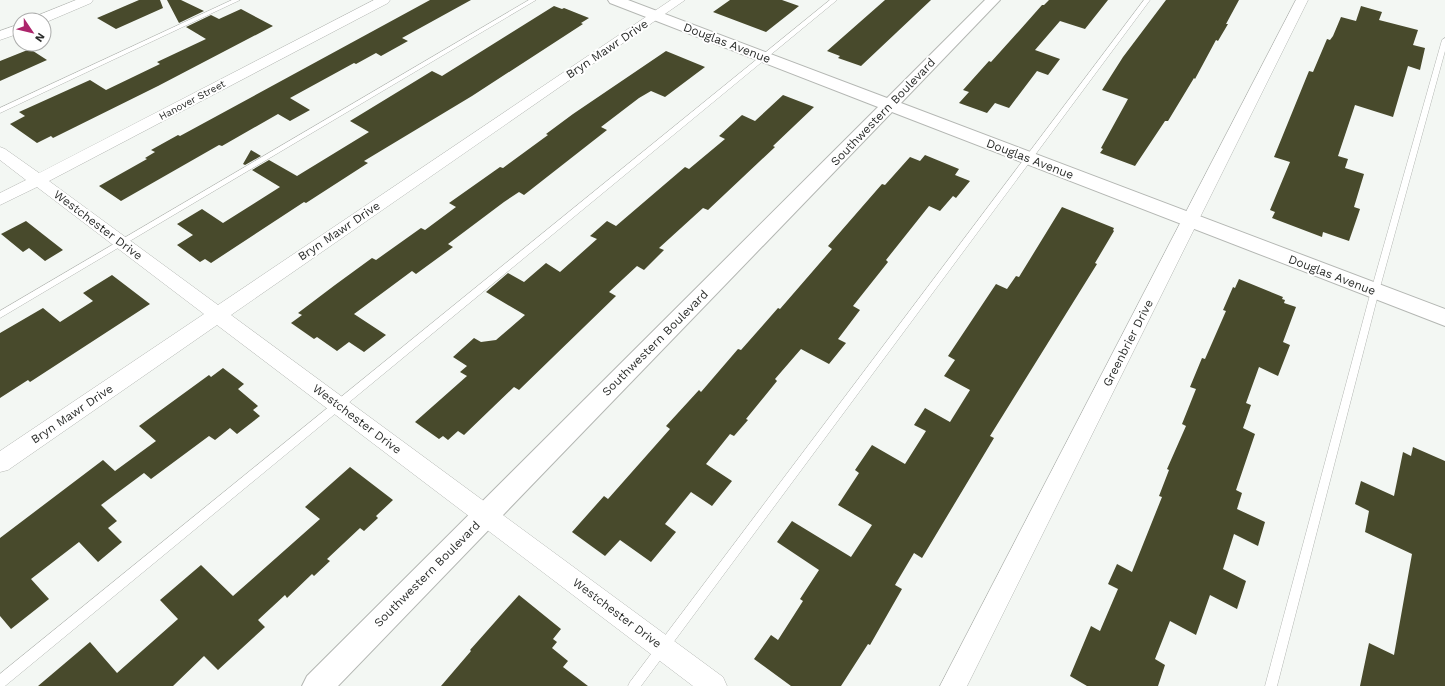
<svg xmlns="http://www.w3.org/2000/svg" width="1445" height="686" font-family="'Work Sans',sans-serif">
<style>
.building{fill:#484a2c}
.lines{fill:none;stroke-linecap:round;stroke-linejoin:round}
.service-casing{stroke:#b4b7b3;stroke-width:1}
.minor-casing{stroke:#b4b7b3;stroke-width:1}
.tertiary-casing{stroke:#b4b7b3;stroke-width:2}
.service{fill:#fff;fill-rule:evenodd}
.minor{fill:#fff;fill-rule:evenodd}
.tertiary{fill:#fff;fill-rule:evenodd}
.labels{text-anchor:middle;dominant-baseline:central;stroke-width:4;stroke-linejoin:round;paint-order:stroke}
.far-street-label{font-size:10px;fill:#2d2f2d;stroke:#fff}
.street-label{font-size:12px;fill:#2d2f2d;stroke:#fff}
</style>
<rect width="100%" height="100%" fill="#f3f7f3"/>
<path class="building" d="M 139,0 L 160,0 L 163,8 L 116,29 L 97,18 Z
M 167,0 L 181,0 L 204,11 L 179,23 Z
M 430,0 L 471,0 L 402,38 L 408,41 L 381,56 L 376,53 L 356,64 L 354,63 L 290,98 L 310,110 L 290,121 L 278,114 L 222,146 L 219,145 L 121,201 L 99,186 L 147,159 L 145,158 L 155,152 L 151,150 L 178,135 L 180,136 Z
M 730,0 L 782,0 L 799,6 L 766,32 L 713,12 Z
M 885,0 L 931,0 L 861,66 L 838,58 L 840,56 L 827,51 Z
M 1049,0 L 1108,0 L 1085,29 L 1060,21 L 1035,50 L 1060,59 L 1048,75 L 1037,71 L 1009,108 L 995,103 L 987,113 L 959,103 L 969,92 L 963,90 L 989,61 L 991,62 L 1019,31 L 1042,5 L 1044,5 Z
M 1166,0 L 1239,0 L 1226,24 L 1228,24 L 1218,41 L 1216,40 L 1195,79 L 1194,78 L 1168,121 L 1165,121 L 1135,166 L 1100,153 L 1103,149 L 1101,148 L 1128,99 L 1102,90 L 1123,57 Z
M 554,6 L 562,9 L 564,8 L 589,18 L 581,23 L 583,24 L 472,96 L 364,161 L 368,163 L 306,203 L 304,202 L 211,263 L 205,259 L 200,262 L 177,245 L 193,235 L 177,224 L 202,209 L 223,223 L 280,187 L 252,170 L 269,160 L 297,176 L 369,132 L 350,121 L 432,71 L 442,76 Z
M 1361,6 L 1382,12 L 1379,20 L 1418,30 L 1413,45 L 1425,48 L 1420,70 L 1408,66 L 1393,117 L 1355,105 L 1338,156 L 1348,159 L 1345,168 L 1364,174 L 1354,207 L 1360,209 L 1349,241 L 1323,232 L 1322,237 L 1272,218 L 1275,212 L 1270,210 L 1290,162 L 1274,157 L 1309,71 L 1313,72 L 1327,39 L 1330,40 L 1333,36 L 1341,17 L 1356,21 Z
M 241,9 L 273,26 L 158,86 L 53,138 L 51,136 L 37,143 L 10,124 L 25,116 L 19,112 L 90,80 L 106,90 L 160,64 L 157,62 L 206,39 L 186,27 L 211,15 L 219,19 Z
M 30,49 L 47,60 L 0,81 L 0,61 Z
M 666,51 L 705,67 L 665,97 L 651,91 L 639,98 L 601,127 L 607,130 L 524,195 L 519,192 L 504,202 L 448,244 L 453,247 L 416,274 L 412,271 L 354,314 L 386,335 L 364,352 L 349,342 L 337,351 L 317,337 L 314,339 L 291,323 L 302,315 L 298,313 L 335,285 L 372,258 L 376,260 L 421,228 L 425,230 L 456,207 L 449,203 L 500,167 L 503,168 L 548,135 L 546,134 L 573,114 Z
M 783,95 L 814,107 L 773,146 L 775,147 L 708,210 L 703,208 L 659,248 L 664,250 L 644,270 L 637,266 L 609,292 L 616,296 L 519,390 L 514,387 L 464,435 L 458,431 L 448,440 L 443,436 L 439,439 L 415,422 L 467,376 L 460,372 L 467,366 L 453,357 L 474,338 L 481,342 L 496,340 L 525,315 L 486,292 L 508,273 L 524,282 L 546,263 L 560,272 L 597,239 L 590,236 L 607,221 L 616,226 L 685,167 L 689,169 L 725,139 L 719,136 L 742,115 L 755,121 Z
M 251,150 L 261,156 L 245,165 L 243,164 Z
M 925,155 L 959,169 L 955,175 L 970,181 L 956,198 L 953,196 L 940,211 L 929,206 L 886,260 L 888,262 L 853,306 L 860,310 L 838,339 L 846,343 L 829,364 L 801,349 L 775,379 L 777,381 L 746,419 L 748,420 L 734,436 L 730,434 L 706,464 L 732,481 L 712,506 L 691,492 L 665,524 L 676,532 L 651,562 L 620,540 L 605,556 L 572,532 L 604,496 L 608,499 L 670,429 L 666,426 L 699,390 L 701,392 L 738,349 L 741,350 L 778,308 L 780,309 L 832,249 L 828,246 L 882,184 L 885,185 L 910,157 L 920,161 Z
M 1062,207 L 1114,228 L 1113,230 L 1114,231 L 1095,263 L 1097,264 L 990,436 L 994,438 L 922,558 L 914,553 L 895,585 L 902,589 L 870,645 L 868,644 L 841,686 L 791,686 L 754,659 L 771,635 L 778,640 L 803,601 L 800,599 L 819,570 L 777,542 L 792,521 L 851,557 L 872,525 L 838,505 L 859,473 L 855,470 L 872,445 L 905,464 L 926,431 L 914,425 L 925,408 L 950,422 L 970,390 L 944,376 L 955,360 L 948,356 L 996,284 L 1007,289 L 1016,276 L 1019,277 Z
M 26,221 L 63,250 L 45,261 L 29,248 L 23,252 L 1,234 Z
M 112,275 L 150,304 L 30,382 L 28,380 L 0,398 L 0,333 L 43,308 L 60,322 L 93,301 L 83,293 Z
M 1239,279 L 1283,297 L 1282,299 L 1285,300 L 1284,303 L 1296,307 L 1283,342 L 1290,345 L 1278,376 L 1259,367 L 1246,403 L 1251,405 L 1243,428 L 1255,434 L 1236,490 L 1242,493 L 1237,509 L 1265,522 L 1258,546 L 1234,534 L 1223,569 L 1246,581 L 1237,609 L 1210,595 L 1196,635 L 1170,621 L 1155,659 L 1165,665 L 1158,686 L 1087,686 L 1070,676 L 1091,626 L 1100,631 L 1118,589 L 1108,584 L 1117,564 L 1132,572 L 1162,497 L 1159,496 L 1169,470 L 1167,469 L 1186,426 L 1182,424 L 1196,389 L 1190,387 L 1202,358 L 1205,359 L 1226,311 L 1223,310 L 1233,287 L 1235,288 Z
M 223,368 L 244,384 L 238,389 L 258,406 L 253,410 L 260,416 L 237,434 L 230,428 L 215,440 L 209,436 L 151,479 L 144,473 L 101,505 L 117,521 L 108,528 L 122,542 L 98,562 L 79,542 L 31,579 L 49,599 L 11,629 L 0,616 L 0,538 L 103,460 L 115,471 L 156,441 L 139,426 L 209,375 L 211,377 Z
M 1413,447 L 1445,461 L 1445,686 L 1360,686 L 1369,643 L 1394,655 L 1412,554 L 1365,532 L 1369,511 L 1355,504 L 1361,481 L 1394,496 L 1403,452 L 1411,456 Z
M 350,467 L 393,500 L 376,516 L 378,518 L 364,531 L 360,528 L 327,559 L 330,561 L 314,576 L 312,574 L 287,598 L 285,595 L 258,620 L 265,627 L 218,670 L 204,656 L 173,686 L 38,686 L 90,642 L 117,673 L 178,619 L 160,600 L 201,565 L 233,596 L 320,519 L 305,507 Z
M 519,595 L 561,629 L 553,639 L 557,642 L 552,648 L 568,661 L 563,667 L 588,686 L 441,686 L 471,651 L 470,650 Z"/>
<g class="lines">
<defs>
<path id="service" d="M 232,0 L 240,0 L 0,113 L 0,108 Z
M 529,0 L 536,0 L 0,318 L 0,311 Z
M 830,0 L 837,0 L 5,686 L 0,686 L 0,674 Z
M 1144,0 L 1150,0 L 641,686 L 628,686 L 630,682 Z
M 1445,38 L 1445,51 L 1379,291 L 1277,686 L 1265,686 L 1371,291 L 1442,40 Z"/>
<path id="minor" d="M 76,0 L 93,0 L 91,3 L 44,23 L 44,20 L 33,20 L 34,17 Z
M 374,0 L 390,0 L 388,3 L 49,181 L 218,305 L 671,0 L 685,0 L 231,315 L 723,677 L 727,686 L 693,686 L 217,325 L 8,470 L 0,472 L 0,451 L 204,314 L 37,187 L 0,205 L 0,193 L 26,180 L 0,160 L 0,147 L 5,149 L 39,173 Z
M 1296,0 L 1308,0 L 967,686 L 940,686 Z
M 20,24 L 20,33 L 0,40 L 0,31 Z"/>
<path id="tertiary" d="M 608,0 L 628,0 L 887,98 L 985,0 L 1000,0 L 901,103 L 1445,309 L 1445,326 L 892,112 L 338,686 L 302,686 L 307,676 L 878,107 L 610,3 Z"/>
</defs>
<use href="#service" class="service-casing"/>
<use href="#minor" class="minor-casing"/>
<use href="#tertiary" class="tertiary-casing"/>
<use href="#service" class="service"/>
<use href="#minor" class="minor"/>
<use href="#tertiary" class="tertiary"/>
</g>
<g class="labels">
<g class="far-street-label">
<text transform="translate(192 100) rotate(-28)">Hanover Street</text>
</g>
<g class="street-label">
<text transform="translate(727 43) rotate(21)">Douglas Avenue</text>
<text transform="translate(607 49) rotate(-34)">Bryn Mawr Drive</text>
<text transform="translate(883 112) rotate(-46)">Southwestern Boulevard</text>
<text transform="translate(1030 159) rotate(21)">Douglas Avenue</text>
<text transform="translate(98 225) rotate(37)">Westchester Drive</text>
<text transform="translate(339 231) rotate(-34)">Bryn Mawr Drive</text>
<text transform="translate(1332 275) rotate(21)">Douglas Avenue</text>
<text transform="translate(655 343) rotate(-45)">Southwestern Boulevard</text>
<text transform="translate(1128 343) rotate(-63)">Greenbrier Drive</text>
<text transform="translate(72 414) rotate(-34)">Bryn Mawr Drive</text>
<text transform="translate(357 419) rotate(37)">Westchester Drive</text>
<text transform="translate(427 574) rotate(-45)">Southwestern Boulevard</text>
<text transform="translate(617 613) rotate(37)">Westchester Drive</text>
</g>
</g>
<g transform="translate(32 32) rotate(125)"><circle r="19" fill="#ffffff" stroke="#abacab"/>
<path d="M0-3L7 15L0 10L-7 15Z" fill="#ac256b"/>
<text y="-6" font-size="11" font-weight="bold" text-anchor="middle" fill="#2d2f2d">N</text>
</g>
</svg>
